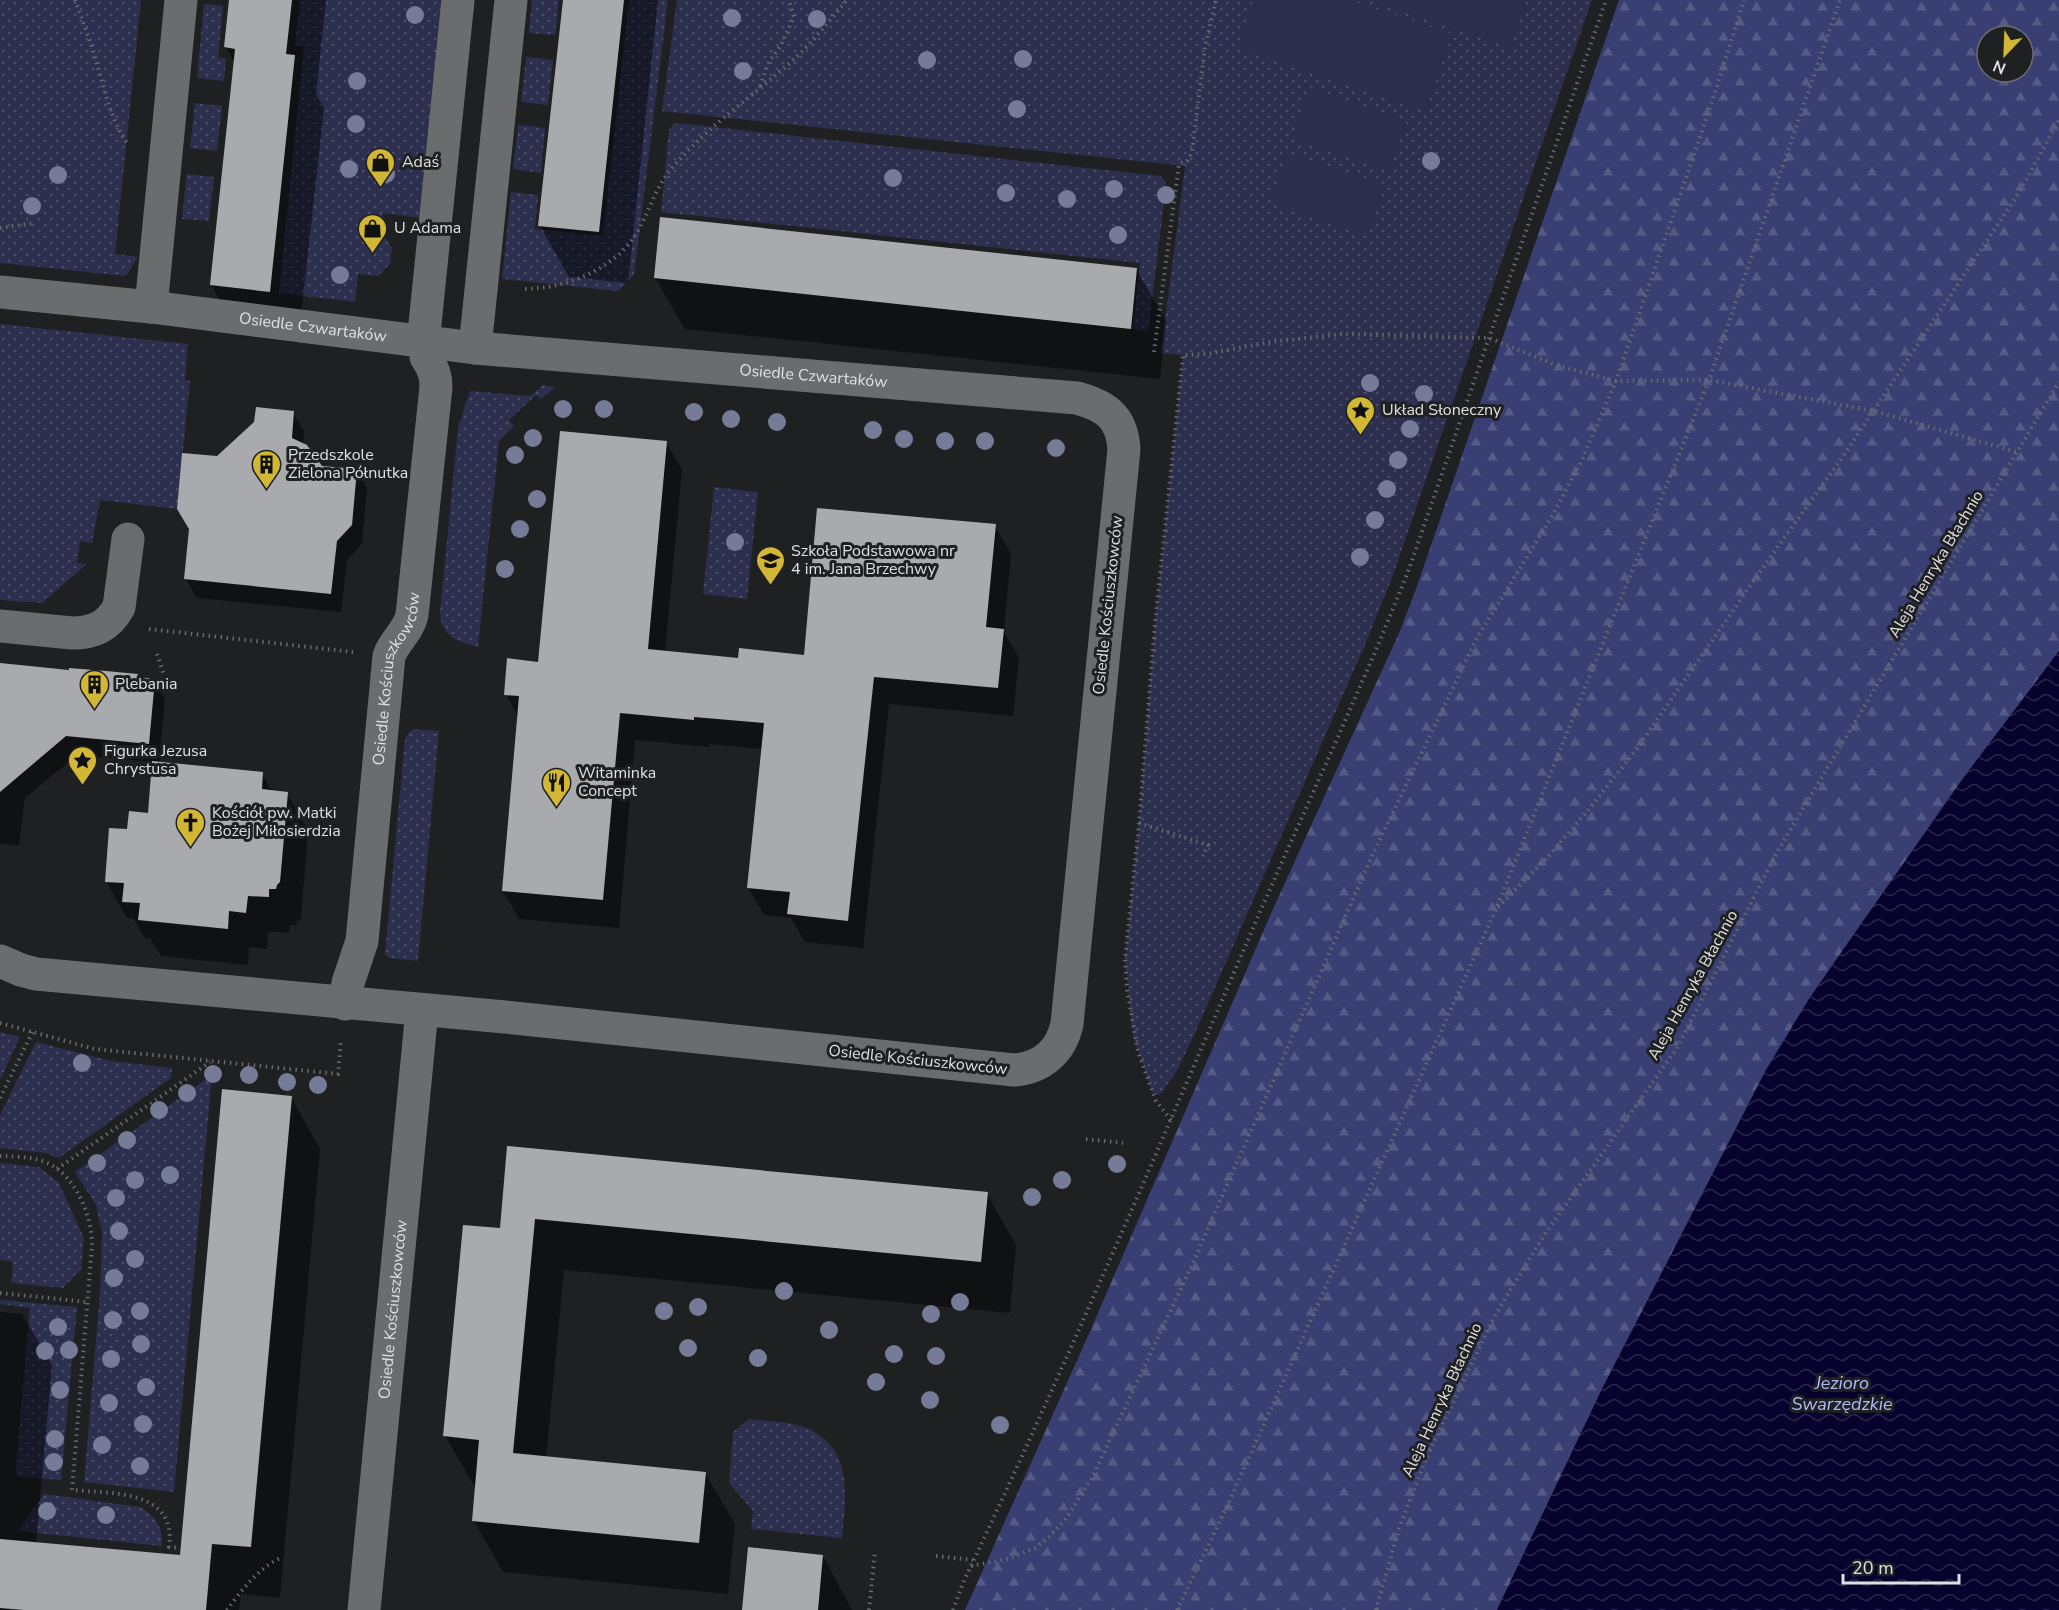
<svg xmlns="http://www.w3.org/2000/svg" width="2059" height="1610" font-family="'Nunito Sans',sans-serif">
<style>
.grass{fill:url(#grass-dots)}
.forest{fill:url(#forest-firs);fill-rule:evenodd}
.pitch{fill:#2c304e}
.water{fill:url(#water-waves)}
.shadow{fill:#0007}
.building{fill:#a9aaad}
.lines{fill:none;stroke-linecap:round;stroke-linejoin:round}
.path{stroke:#696a6c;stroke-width:4;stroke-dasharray:1.5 4.5;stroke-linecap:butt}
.minor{stroke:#6b6c6e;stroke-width:33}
.tree{fill:#767c98}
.labels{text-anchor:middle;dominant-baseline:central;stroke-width:6;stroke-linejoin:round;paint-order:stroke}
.poi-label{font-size:16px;fill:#e0e0e2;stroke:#1f2022;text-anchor:start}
.street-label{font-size:16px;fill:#e0e0e2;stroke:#1f2022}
.water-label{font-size:18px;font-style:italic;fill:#b0bbfc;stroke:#1f2022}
</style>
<defs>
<pattern id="grass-dots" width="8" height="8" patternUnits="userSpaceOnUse" patternTransform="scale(1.5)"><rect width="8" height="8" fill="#2c304e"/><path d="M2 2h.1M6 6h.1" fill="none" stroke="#4a4e67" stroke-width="1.8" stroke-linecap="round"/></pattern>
<pattern id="forest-firs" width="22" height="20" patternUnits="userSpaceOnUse" patternTransform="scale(1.5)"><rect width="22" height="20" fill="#393f72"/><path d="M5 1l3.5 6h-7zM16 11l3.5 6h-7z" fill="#555a86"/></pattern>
<pattern id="water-waves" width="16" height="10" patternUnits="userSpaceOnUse" patternTransform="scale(1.5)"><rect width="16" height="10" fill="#07012e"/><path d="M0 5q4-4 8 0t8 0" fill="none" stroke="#2b264c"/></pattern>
</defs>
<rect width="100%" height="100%" fill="#1f2022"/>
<path class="grass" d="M 0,0 L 141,0 L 115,254 L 138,257 L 126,276 L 0,263 Z
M 300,0 L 444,0 L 421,218 L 383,213 L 382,233 L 392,248 L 390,264 L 378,276 L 358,274 L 355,302 L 279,293 L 304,47 L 295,45 Z
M 532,0 L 559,0 L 555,35 L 529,33 Z
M 629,0 L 668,0 L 634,275 L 618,291 L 502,279 L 511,192 L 538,195 L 535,229 L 603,236 Z
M 677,0 L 1592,0 L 1392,578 L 1367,640 L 1196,1031 L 1178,1069 L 1161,1094 L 1157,1095 L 1152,1092 L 1133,1035 L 1125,959 L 1139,823 L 1155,623 L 1183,355 L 1161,353 L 1185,166 L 662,111 Z
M 204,4 L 223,6 L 218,58 L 226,59 L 224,81 L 197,78 Z
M 526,57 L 553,60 L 548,105 L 521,102 Z
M 195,103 L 222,106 L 217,151 L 190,148 Z
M 677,123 L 1160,176 L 1166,182 L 1166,187 L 1148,331 L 1133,329 L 1140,263 L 661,212 L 669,130 L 673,124 Z
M 518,125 L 545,128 L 541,173 L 513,169 Z
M 187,174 L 214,177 L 209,221 L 182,219 Z
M 0,324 L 188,344 L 185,380 L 190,381 L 177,509 L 100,500 L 92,543 L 80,541 L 77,563 L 87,564 L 42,603 L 0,600 Z
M 543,385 L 555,387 L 541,399 L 536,395 L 509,420 L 514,426 L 499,441 L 478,647 C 458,642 441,636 440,613 L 458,428 L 470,391 L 530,396 Z
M 714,487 L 758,492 L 747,599 L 703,594 Z
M 414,729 L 439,731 L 418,961 L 389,958 L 385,954 L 405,739 L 409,732 Z
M 0,1032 L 20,1037 L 0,1080 Z
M 36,1042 L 111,1061 L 172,1068 L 171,1078 L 59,1158 L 46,1153 L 0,1148 L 0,1115 Z
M 212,1075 L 174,1492 L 84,1482 L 100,1294 L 102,1233 L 96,1205 L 75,1172 Z
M 0,1163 L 39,1167 L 59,1183 L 84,1238 L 81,1269 L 63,1288 L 11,1283 L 13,1262 L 0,1260 Z
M 0,1300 L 77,1307 L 61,1480 L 15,1476 L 30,1308 L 0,1304 Z
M 749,1419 C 767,1421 787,1421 804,1427 C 854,1446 846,1496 842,1538 L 751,1529 L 753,1511 L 729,1483 L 733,1432 Z
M 44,1494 L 140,1507 C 156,1516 163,1528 162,1546 L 18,1531 Z"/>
<path class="forest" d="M 1619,0 L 2059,0 L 2059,651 L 1964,777 L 1859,927 L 1809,999 L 1766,1070 L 1601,1391 L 1497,1610 L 965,1610 L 1088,1336 L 1273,909 L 1400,631 L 1416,589 ZM 1987,36 L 2023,36 L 2023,72 L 1987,72 Z"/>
<path class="pitch" d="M 1253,0 L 1349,0 L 1452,34 L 1426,111 L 1238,47 Z
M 1371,0 L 1527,0 L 1511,47 Z
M 1310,87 L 1406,121 L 1389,171 L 1292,137 Z
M 1287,153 L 1384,184 L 1368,235 L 1271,204 Z"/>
<path class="water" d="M 2059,651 L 2059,1610 L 1497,1610 L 1601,1391 L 1766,1070 L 1809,999 L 1859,927 L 1964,777 Z"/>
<path class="shadow" d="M 231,0 L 326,0 L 316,94 L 324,108 L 298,343 L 241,336 L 211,285 L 235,64 L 226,47 Z
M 564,0 L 658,0 L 628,283 L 569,277 L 540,226 Z
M 1136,269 L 1166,321 L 1160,379 L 685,329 L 655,278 Z
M 293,413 L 304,431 L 303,444 L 321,468 L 357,470 L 367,489 L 362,544 L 347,560 L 341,612 L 197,598 L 186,579 L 218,457 Z
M 666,442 L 682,470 L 665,652 L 739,659 L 806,656 L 995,526 L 1011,554 L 1004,632 L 1019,658 L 1013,716 L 889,704 L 863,948 L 805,942 L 791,918 L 764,915 L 748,887 L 763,749 L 709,744 L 709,747 L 635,740 L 619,928 L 519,919 L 503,891 L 518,717 L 506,694 L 540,663 Z
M 0,665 L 137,675 L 139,679 L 154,681 L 165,699 L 159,764 L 262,774 L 273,792 L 287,793 L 308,830 L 301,919 L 297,921 L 296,925 L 290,925 L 289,933 L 268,932 L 267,949 L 249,947 L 248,965 L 161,956 L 150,938 L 145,938 L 133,918 L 127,918 L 106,881 L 128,831 L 149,814 L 154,762 L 77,755 L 25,798 L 19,846 L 0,843 Z
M 291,1097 L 320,1149 L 280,1598 L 241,1594 L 239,1610 L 0,1610 L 0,1312 L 22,1314 L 52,1365 L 36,1543 L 180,1557 Z
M 509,1148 L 987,1194 L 1016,1245 L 1010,1313 L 564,1270 L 546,1458 L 705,1473 L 735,1524 L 728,1594 L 503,1572 L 474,1521 L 477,1487 L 475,1487 L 445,1436 L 501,1230 Z
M 823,1556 L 852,1610 L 743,1610 Z"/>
<path class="building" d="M 229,0 L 292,0 L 286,54 L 295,55 L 270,292 L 210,285 L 235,49 L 224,47 Z
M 563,0 L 624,0 L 599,232 L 538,226 Z
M 660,217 L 1137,268 L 1131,329 L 654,278 Z
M 256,407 L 294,411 L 292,438 L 307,445 L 322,466 L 357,469 L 352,525 L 337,541 L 331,594 L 184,579 L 189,529 L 177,509 L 182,453 L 217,456 L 254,422 Z
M 560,431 L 667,441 L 648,649 L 738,658 L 739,648 L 804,655 L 817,508 L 996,524 L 986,627 L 1004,629 L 998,688 L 874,677 L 848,921 L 787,914 L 790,892 L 747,888 L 764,723 L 694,717 L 694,720 L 620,713 L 603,900 L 502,891 L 519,696 L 504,695 L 507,658 L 538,662 Z
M 0,663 L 69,670 L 69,668 L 106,671 L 138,674 L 137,677 L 155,679 L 149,744 L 66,736 L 0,792 Z
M 152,761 L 263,772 L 262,789 L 288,792 L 280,882 L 277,885 L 276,889 L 269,889 L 269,897 L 248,896 L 246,913 L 229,911 L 228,929 L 138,920 L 140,903 L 122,902 L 124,883 L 105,882 L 109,828 L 127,829 L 129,811 L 148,813 Z
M 222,1089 L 292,1096 L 251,1547 L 212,1544 L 206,1610 L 24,1610 L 0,1608 L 0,1539 L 180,1555 Z
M 507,1146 L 988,1192 L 981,1262 L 535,1219 L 513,1453 L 706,1472 L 699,1543 L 472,1521 L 479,1440 L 443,1436 L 463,1225 L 500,1228 Z
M 748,1547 L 823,1555 L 818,1610 L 742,1610 Z"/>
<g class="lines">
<path class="path" d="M 75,0 C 83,22 92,45 98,68 C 106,95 111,119 127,143
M 760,86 L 769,62 L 781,45 L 794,17 L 789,1
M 0,228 L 34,223
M 525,289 C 559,288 590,278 617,256 C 646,233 649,194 672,168 C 708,126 752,97 792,61 C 812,43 829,21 847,0
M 1154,352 L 1179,164 L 1187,161 L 1192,152 L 1205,47 L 1216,0
M 149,629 L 353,652
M 157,654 L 164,675
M 1139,823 L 1208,845 L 1203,856
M 1498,907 L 1547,858 L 1589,809 L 1636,750 L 1764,566 L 1844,455 L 2020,191 L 2059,120
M 0,1023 L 95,1049 L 338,1074 L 341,1039
M 0,1098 L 33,1031
M 1171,1120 L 1156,1101 L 1138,1052 L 1127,989 L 1125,959 L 1139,823 L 1155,623 L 1183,355 L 1207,354 L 1270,342 L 1343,334 L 1489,338 L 1556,365 L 1616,381 L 1709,380 L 1874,411 L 2017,452
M 1086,1139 L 1123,1143
M 0,1156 C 15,1157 33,1156 47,1163 C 75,1174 93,1218 92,1246 L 72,1490 C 112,1494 177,1489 169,1547 L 180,1548
M 57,1169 L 210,1062
M 0,1293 L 87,1302
M 936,1556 L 973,1560
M 971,1566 L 1008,1559 L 1035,1548 L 1049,1537 L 1065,1520 L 1092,1478 L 1191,1267 L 1372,856 L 1477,638 L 1551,518 L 1581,462 L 1616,381 L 1710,108 L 1744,0
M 227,1610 C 240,1592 260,1566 281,1558
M 869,1610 L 875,1551
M 953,1610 L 963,1583 C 1066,1365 1161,1143 1256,921 C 1307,804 1362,688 1409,569 L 1606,0
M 1177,1610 L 1228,1504 L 1496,909 L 1709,380 L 1840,0
M 1376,1610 L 1399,1528 L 1426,1459 L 1494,1317 L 1543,1237 L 1677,1048 L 1777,852 L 2059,382"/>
<g class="minor">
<path id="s1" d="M 0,292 L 151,307 L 475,348 L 1077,398 C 1106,406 1122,417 1124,449 L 1067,1024 C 1061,1051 1042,1068 1014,1070 L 505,1017 L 36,974 L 21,970 L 0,961"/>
<path d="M 151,307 L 181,0"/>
<path d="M 425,324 L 458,0"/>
<path d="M 475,348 L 511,0"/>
<path d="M 0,626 L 72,633 C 93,633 108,627 119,607 L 128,539"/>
<path id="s2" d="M 345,1004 L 348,983 L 362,941 L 389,656 C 395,640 408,632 412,615 L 436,387 C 436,375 433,367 426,357"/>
<path id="s3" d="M 364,1610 L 422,1010"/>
</g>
</g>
<g class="tree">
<circle cx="415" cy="15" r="9"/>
<circle cx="732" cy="18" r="9"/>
<circle cx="817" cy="19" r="9"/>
<circle cx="1023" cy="59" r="9"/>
<circle cx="927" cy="60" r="9"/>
<circle cx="743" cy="71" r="9"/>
<circle cx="357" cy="81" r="9"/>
<circle cx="1017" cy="109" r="9"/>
<circle cx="356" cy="124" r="9"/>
<circle cx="1431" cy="161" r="9"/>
<circle cx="349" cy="169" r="9"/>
<circle cx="386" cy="174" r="9"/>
<circle cx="58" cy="175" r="9"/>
<circle cx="893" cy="178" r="9"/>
<circle cx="1114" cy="189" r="9"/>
<circle cx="1006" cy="193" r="9"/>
<circle cx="1166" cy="195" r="9"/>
<circle cx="1067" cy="199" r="9"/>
<circle cx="32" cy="206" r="9"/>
<circle cx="1118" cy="235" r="9"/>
<circle cx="340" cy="275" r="9"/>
<circle cx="1370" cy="383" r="9"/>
<circle cx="1424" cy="394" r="9"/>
<circle cx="563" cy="409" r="9"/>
<circle cx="604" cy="409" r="9"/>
<circle cx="694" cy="412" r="9"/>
<circle cx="731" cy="419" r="9"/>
<circle cx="777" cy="422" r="9"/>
<circle cx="1410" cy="429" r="9"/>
<circle cx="873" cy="430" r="9"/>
<circle cx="533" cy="438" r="9"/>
<circle cx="904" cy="439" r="9"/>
<circle cx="945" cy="441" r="9"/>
<circle cx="985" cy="441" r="9"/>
<circle cx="1056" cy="448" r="9"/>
<circle cx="515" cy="455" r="9"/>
<circle cx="1398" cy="460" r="9"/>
<circle cx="1387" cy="489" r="9"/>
<circle cx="537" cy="499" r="9"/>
<circle cx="1375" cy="520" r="9"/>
<circle cx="520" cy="529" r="9"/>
<circle cx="735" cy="542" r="9"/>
<circle cx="1360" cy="557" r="9"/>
<circle cx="505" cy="569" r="9"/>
<circle cx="82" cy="1063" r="9"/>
<circle cx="213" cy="1074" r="9"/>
<circle cx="249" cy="1075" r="9"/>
<circle cx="287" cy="1082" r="9"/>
<circle cx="318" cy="1085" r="9"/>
<circle cx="187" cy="1093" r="9"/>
<circle cx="159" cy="1110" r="9"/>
<circle cx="127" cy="1140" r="9"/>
<circle cx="97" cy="1163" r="9"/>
<circle cx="1117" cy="1164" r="9"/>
<circle cx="170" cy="1175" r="9"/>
<circle cx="135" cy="1180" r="9"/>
<circle cx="1062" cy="1180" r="9"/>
<circle cx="1032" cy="1197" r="9"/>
<circle cx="116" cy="1198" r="9"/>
<circle cx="119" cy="1231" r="9"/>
<circle cx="135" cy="1259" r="9"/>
<circle cx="114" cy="1278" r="9"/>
<circle cx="784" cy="1291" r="9"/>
<circle cx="960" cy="1302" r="9"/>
<circle cx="698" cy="1307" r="9"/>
<circle cx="140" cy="1311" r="9"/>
<circle cx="664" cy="1311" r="9"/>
<circle cx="931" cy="1314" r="9"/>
<circle cx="113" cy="1320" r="9"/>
<circle cx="58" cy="1327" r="9"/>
<circle cx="829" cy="1330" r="9"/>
<circle cx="141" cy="1344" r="9"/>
<circle cx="688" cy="1348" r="9"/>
<circle cx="69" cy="1350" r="9"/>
<circle cx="45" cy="1351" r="9"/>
<circle cx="894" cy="1354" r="9"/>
<circle cx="936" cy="1356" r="9"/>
<circle cx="758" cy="1358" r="9"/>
<circle cx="111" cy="1359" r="9"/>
<circle cx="876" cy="1382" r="9"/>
<circle cx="146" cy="1387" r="9"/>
<circle cx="60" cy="1390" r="9"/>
<circle cx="930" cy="1400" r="9"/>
<circle cx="109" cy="1403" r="9"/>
<circle cx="143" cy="1424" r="9"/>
<circle cx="1000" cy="1425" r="9"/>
<circle cx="55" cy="1439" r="9"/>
<circle cx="102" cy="1445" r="9"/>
<circle cx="54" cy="1462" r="9"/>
<circle cx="140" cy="1466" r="9"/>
<circle cx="47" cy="1511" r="9"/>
<circle cx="106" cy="1515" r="9"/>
</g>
<defs>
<symbol id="shop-pin" viewBox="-11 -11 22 30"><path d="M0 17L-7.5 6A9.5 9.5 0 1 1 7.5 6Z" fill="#d2b736" stroke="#1f2022"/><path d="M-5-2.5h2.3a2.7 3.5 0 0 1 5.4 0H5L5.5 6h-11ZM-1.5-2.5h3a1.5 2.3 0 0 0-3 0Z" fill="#111"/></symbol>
<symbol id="sight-pin" viewBox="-11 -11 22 30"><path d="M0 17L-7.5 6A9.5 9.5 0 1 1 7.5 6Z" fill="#d2b736" stroke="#1f2022"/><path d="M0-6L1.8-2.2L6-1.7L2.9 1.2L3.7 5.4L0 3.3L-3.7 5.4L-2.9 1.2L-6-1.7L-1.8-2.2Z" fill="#111"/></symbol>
<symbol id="building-pin" viewBox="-11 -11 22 30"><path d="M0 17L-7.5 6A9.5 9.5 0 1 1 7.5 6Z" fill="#d2b736" stroke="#1f2022"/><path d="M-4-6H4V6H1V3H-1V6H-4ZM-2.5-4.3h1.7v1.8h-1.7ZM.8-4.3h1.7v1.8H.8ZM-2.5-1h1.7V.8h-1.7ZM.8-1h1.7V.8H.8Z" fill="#111"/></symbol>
<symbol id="school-pin" viewBox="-11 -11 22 30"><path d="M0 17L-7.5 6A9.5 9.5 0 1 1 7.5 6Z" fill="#d2b736" stroke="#1f2022"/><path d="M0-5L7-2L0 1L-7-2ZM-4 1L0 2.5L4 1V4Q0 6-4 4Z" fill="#111"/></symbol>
<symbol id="restaurant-pin" viewBox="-11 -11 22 30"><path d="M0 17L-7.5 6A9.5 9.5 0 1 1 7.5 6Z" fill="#d2b736" stroke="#1f2022"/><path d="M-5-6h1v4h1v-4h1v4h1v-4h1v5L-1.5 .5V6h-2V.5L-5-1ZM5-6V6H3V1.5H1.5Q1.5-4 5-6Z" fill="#111"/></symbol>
<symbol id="church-pin" viewBox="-11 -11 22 30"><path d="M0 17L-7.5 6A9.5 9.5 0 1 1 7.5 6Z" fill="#d2b736" stroke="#1f2022"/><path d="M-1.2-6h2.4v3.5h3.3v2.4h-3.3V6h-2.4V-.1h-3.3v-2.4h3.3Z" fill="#111"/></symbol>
</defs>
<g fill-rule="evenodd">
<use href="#shop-pin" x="364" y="146" width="33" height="45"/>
<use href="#shop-pin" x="356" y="212" width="33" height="45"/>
<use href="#sight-pin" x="1344" y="394" width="33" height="45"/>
<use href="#building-pin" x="250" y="448" width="33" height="45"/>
<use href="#school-pin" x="754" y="544" width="33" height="45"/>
<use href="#building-pin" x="78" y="668" width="33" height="45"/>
<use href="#sight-pin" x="66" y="744" width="33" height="45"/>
<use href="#restaurant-pin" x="540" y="766" width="33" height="45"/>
<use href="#church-pin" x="174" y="806" width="33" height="45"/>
</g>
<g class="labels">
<g class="poi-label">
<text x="402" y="162">Adaś</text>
<text x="394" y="228">U Adama</text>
<text x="1382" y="410">Układ Słoneczny</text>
<text x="288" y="455">Przedszkole<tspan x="288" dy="18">Zielona Półnutka</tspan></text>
<text x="791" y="551">Szkoła Podstawowa nr<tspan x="791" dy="18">4 im. Jana Brzechwy</tspan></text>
<text x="115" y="684">Plebania</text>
<text x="104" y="751">Figurka Jezusa<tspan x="104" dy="18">Chrystusa</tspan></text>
<text x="578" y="773">Witaminka<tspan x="578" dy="18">Concept</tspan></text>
<text x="212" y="813">Kościół pw. Matki<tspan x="212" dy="18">Bożej Miłosierdzia</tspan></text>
</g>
<g class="street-label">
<text stroke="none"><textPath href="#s1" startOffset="315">Osiedle Czwartaków</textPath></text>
<text stroke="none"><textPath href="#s1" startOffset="818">Osiedle Czwartaków</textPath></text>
<text transform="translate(1936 564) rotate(-59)">Aleja Henryka Błachnio</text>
<text transform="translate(1108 605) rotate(-84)">Osiedle Kościuszkowców</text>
<text stroke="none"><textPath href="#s2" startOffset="332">Osiedle Kościuszkowców</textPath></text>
<text transform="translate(1693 985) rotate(-61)">Aleja Henryka Błachnio</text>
<text transform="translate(918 1060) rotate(6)">Osiedle Kościuszkowców</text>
<text stroke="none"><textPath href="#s3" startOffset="302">Osiedle Kościuszkowców</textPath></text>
<text transform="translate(1442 1400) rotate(-65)">Aleja Henryka Błachnio</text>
</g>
<g class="water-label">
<text x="1842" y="1383">Jezioro<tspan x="1842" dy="21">Swarzędzkie</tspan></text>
</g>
</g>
<g transform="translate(2005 54) rotate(203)"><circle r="28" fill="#1f2022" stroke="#6c6d6f" stroke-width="1.5"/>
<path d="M0-4.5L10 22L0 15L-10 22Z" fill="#d2b736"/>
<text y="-9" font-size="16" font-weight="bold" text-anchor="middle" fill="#e0e0e2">N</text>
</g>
<path d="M1843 1574v9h116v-9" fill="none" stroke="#e0e0e2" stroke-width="3"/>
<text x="1852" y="1574" font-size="18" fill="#e0e0e2" stroke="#1f2022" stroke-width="4.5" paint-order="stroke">20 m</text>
</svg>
